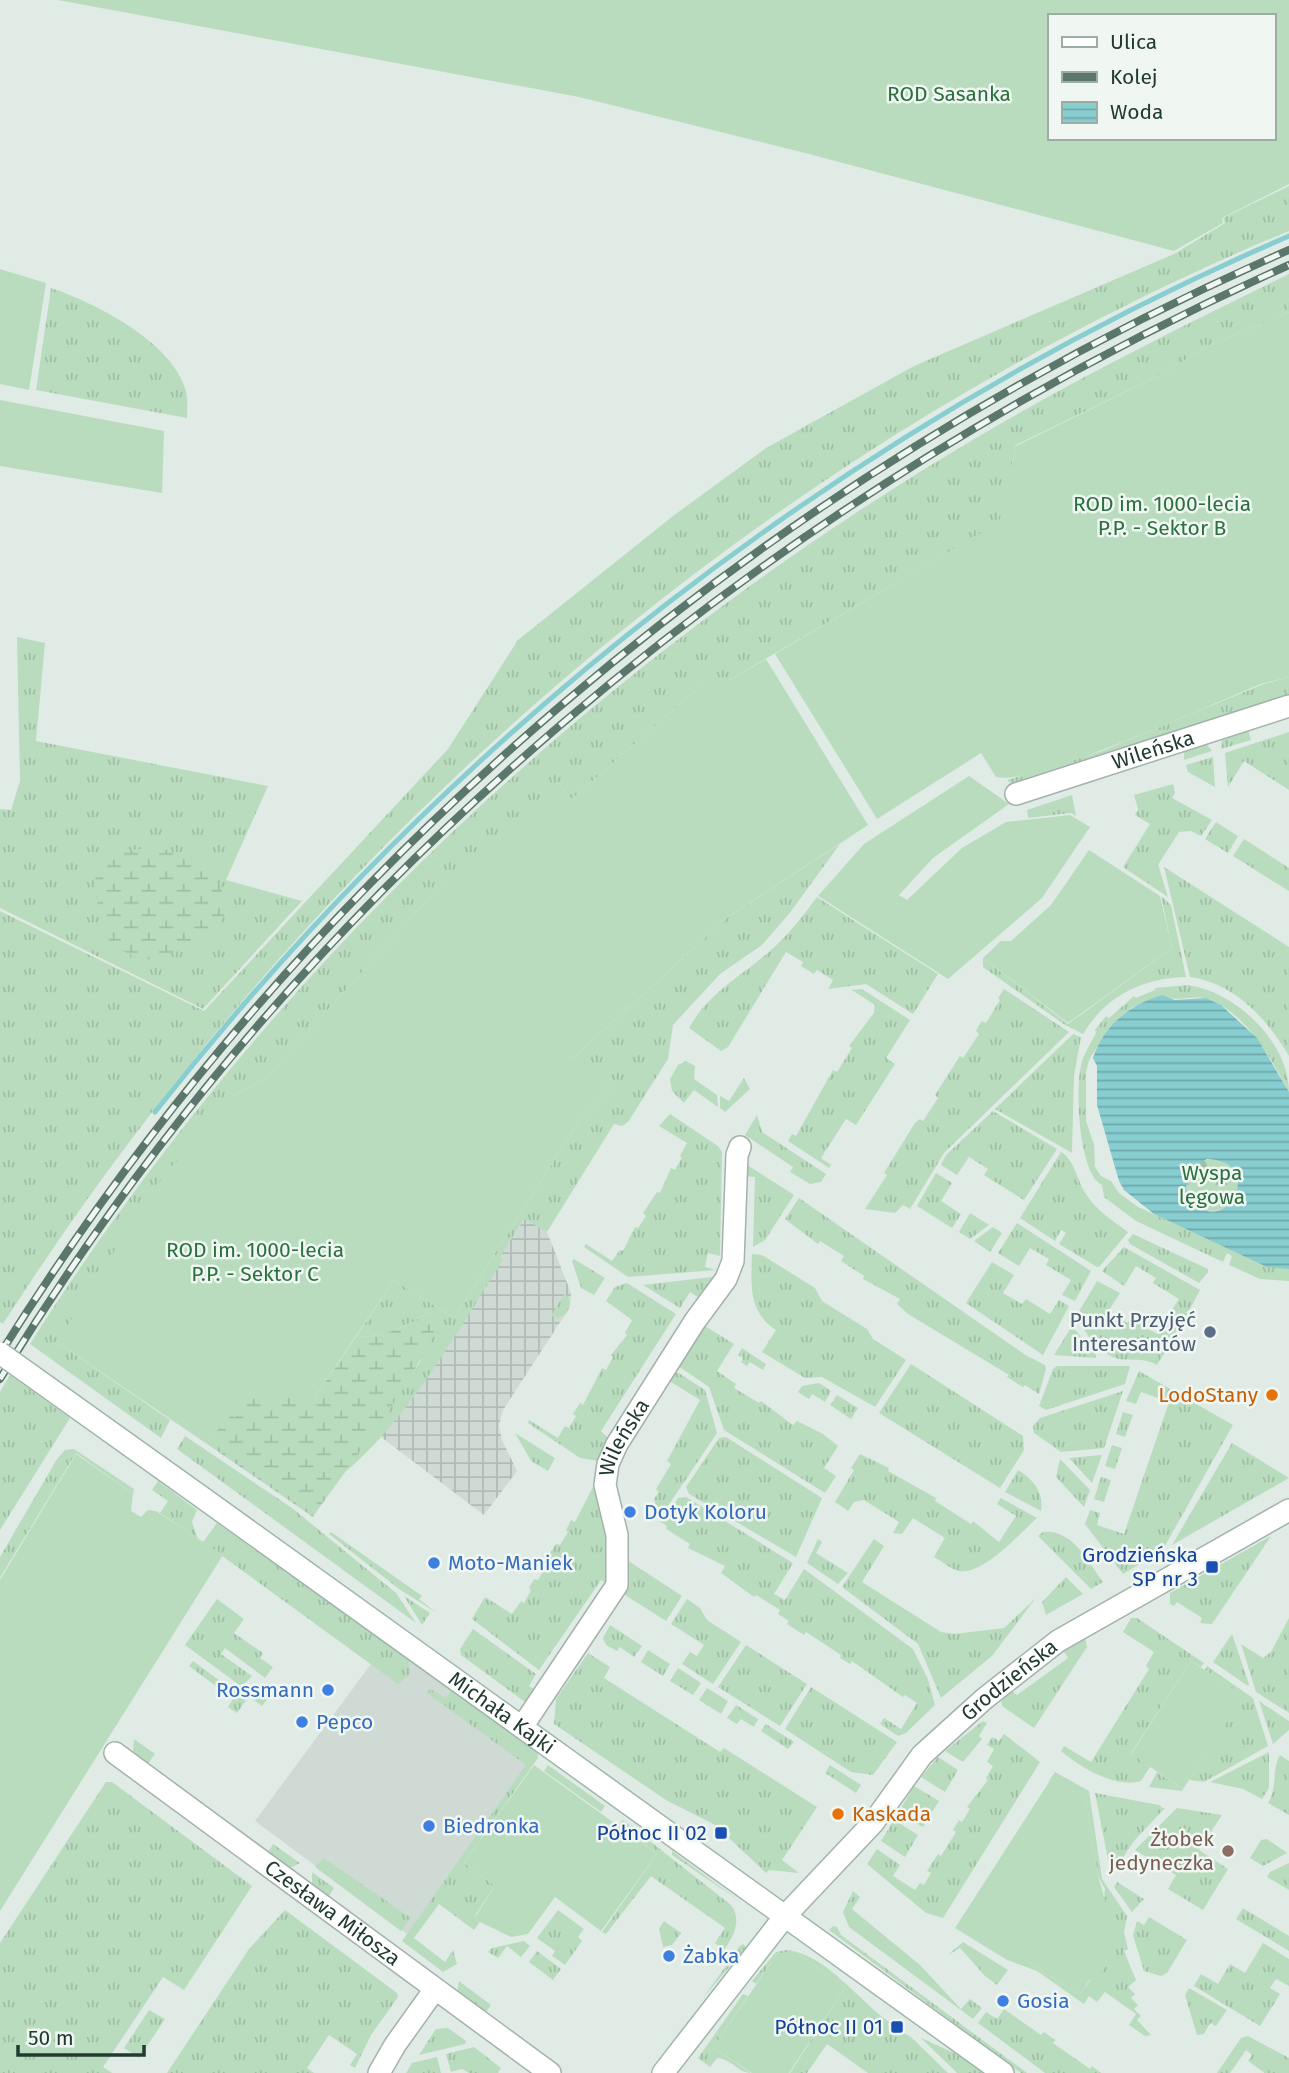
<svg xmlns="http://www.w3.org/2000/svg" width="1289" height="2073" font-family="'Fira Sans',sans-serif">
<style>
.built{fill:#cedad3}
.industrial{fill:url(#industrial-grid)}
.grass{fill:url(#grass-tufts)}
.forest{fill:url(#forest-firs)}
.wetland{fill:url(#wetland-marsh)}
.garden{fill:#b9dcbe;fill-rule:evenodd}
.water{fill:url(#water-rules);fill-rule:evenodd}
.lines{fill:none;stroke-linecap:round;stroke-linejoin:round}
.stream{stroke:#88cdd0;stroke-width:5}
.street-casing{stroke:#a3b3ab;stroke-width:24}
.secondary-casing{stroke:#9fb6ab;stroke-width:24}
.street{stroke:#fff;stroke-width:21}
.secondary{stroke:#fff;stroke-width:21}
.rail-casing{stroke:#5b776c;stroke-width:8}
.rail{stroke:#f0f7f3;stroke-width:5;stroke-dasharray:16;stroke-linecap:butt}
.secondary-bridge-casing{stroke:#9fb6ab;stroke-width:24;stroke-linecap:butt}
.secondary-bridge{stroke:#fff;stroke-width:21}
.service-dot{fill:#5c6f8a;stroke:#f0f7f3;stroke-width:2.5}
.food-dot{fill:#e8710a;stroke:#f0f7f3;stroke-width:2.5}
.shop-dot{fill:#3f7fe0;stroke:#f0f7f3;stroke-width:2.5}
.transit-dot{fill:#1a4fb4;stroke:#f0f7f3;stroke-width:2.5}
.education-dot{fill:#8d6e63;stroke:#f0f7f3;stroke-width:2.5}
.labels{text-anchor:middle;dominant-baseline:central;stroke-width:5;stroke-linejoin:round;paint-order:stroke}
.park-label{font-size:21px;fill:#2b713f;stroke:#f0f7f3}
.street-label{font-size:21px;fill:#213b31;stroke:#f0f7f3}
.service-label{font-size:21px;fill:#4e5e75;stroke:#f0f7f3;text-anchor:end}
.food-label{font-size:21px;fill:#c56008;stroke:#f0f7f3;text-anchor:end}
.shop-label{font-size:21px;fill:#366cbe;stroke:#f0f7f3;text-anchor:start}
.transit-label{font-size:21px;fill:#164399;stroke:#f0f7f3;text-anchor:end}
.education-label{font-size:21px;fill:#785e54;stroke:#f0f7f3;text-anchor:end}
</style>
<defs>
<pattern id="industrial-grid" width="8" height="8" patternUnits="userSpaceOnUse" patternTransform="scale(1.75)"><rect width="8" height="8" fill="#cedad3"/><path d="M0 4h8M4 0v8" fill="none" stroke="#b1bcb6"/></pattern>
<pattern id="grass-tufts" width="24" height="20" patternUnits="userSpaceOnUse" patternTransform="scale(1.75)"><rect width="24" height="20" fill="#b9dcbe"/><path d="M3 7l-1-3M5 7V3M7 7l1-3M15 17l-1-3M17 17v-4M19 17l1-3" fill="none" stroke="#9fbea4"/></pattern>
<pattern id="forest-firs" width="22" height="20" patternUnits="userSpaceOnUse" patternTransform="scale(1.75)"><rect width="22" height="20" fill="#b9dcbe"/><path d="M5 1l3.5 6h-7zM16 11l3.5 6h-7z" fill="#9fbea4"/></pattern>
<pattern id="wetland-marsh" width="20" height="14" patternUnits="userSpaceOnUse" patternTransform="scale(1.75)"><rect width="20" height="14" fill="#b9dcbe"/><path d="M1 5h8M5 5V1M11 12h8M15 12V8" fill="none" stroke="#9fbea4"/></pattern>
<pattern id="water-rules" width="6" height="5" patternUnits="userSpaceOnUse" patternTransform="scale(1.75)"><rect width="6" height="5" fill="#88cdd0"/><path d="M0 2.5h6" fill="none" stroke="#6fa8a9"/></pattern>
</defs>
<rect width="100%" height="100%" fill="#e0ebe5"/>
<path class="built" d="M 388,1641 L 538,1751 L 410,1936 L 255,1821 Z"/>
<path class="industrial" d="M 525,1218 L 547,1232 L 571,1293 L 570,1307 L 503,1410 L 499,1425 L 502,1440 L 517,1471 L 484,1515 L 381,1437 Z"/>
<path class="grass" d="M 1289,186 L 1289,231 C 761,450 310,844 3,1324 L 0,1322 L 0,911 L 204,1011 L 448,749 L 518,640 L 673,516 L 766,448 L 914,366 L 1174,254 L 1225,223 L 1223,218 Z
M 1289,274 L 1289,312 L 1208,346 L 1162,374 L 1016,445 L 1000,522 L 726,682 L 705,682 L 572,799 L 558,783 L 421,907 L 267,1077 L 233,1096 L 57,1342 L 170,1420 L 161,1438 L 30,1344 C 266,971 597,662 976,438 C 1077,378 1183,326 1289,274 Z
M 51,288 C 95,303 172,341 186,391 C 188,399 187,410 187,418 L 36,390 Z
M 17,637 L 45,643 L 36,741 L 268,786 L 226,880 L 302,901 L 203,1009 L 0,908 L 0,809 L 11,810 L 20,781 Z
M 1289,677 L 1289,698 L 1013,786 L 1007,780 L 1102,751 L 1261,685 Z
M 1248,729 L 1251,740 L 1221,749 L 1223,737 Z
M 1289,732 L 1289,790 L 1244,761 L 1228,787 L 1225,753 Z
M 1205,742 L 1212,751 L 1184,760 L 1184,750 Z
M 1213,757 L 1215,787 L 1188,772 L 1186,765 Z
M 1173,784 L 1175,793 L 1172,798 L 1212,820 L 1201,836 L 1191,831 L 1179,832 L 1158,865 L 1168,897 L 1123,867 L 1150,824 L 1135,815 L 1138,809 L 1134,795 Z
M 1072,795 L 1076,816 L 1071,813 L 1028,818 L 1027,810 Z
M 1216,822 L 1238,836 L 1228,853 L 1205,839 Z
M 1244,839 L 1289,868 L 1289,891 L 1233,856 Z
M 840,844 L 789,914 L 762,945 L 720,974 L 673,1025 L 668,1059 L 628,1122 L 622,1126 L 614,1124 L 547,1232 L 524,1219 L 500,1257 L 503,1260 C 460,1327 404,1427 341,1475 L 420,1362 L 429,1312 C 406,1327 384,1337 356,1337 L 394,1280 L 454,1318 L 579,1121 L 612,1087 L 570,1061 L 728,917 Z
M 1164,867 L 1289,947 L 1289,1056 C 1266,1018 1236,984 1190,977 Z
M 1161,896 L 1171,905 L 1186,977 C 1142,978 1106,996 1083,1034 L 1065,1025 L 983,967 L 983,958 L 1068,1024 L 1172,948 Z
M 817,897 L 938,974 L 913,1014 L 866,984 L 828,989 L 833,980 L 817,970 L 814,974 L 801,966 L 803,962 L 786,952 L 728,1047 L 721,1051 L 689,1028 C 709,992 741,977 771,950 C 789,934 803,916 817,897 Z
M 1188,985 C 1237,992 1289,1043 1289,1092 C 1272,1060 1245,1011 1207,999 C 1193,994 1179,1003 1164,996 L 1133,1007 L 1122,1015 L 1109,1028 L 1089,1060 L 1086,1072 L 1086,1121 L 1094,1144 L 1095,1167 L 1101,1176 L 1111,1181 L 1119,1193 L 1138,1207 L 1238,1252 L 1289,1269 L 1289,1281 L 1260,1279 L 1229,1265 L 1232,1256 L 1227,1253 L 1223,1262 L 1136,1221 L 1104,1197 L 1102,1185 C 1078,1175 1073,1077 1084,1056 C 1087,1050 1092,1040 1096,1033 L 1095,1030 L 1106,1016 L 1109,1018 L 1134,996 L 1136,998 L 1155,990 L 1155,988 Z
M 862,989 L 910,1020 L 886,1058 L 895,1064 L 856,1125 L 846,1119 L 821,1158 L 831,1165 L 829,1168 L 788,1141 L 792,1134 L 796,1136 L 833,1070 L 837,1072 L 852,1048 L 849,1046 L 874,1013 L 875,1005 L 852,990 Z
M 1004,989 L 1069,1032 L 944,1153 L 910,1209 L 903,1205 L 895,1213 L 865,1209 L 887,1175 L 884,1173 L 915,1123 L 920,1119 L 923,1121 L 938,1098 L 935,1095 L 960,1056 L 963,1058 L 979,1034 L 976,1031 L 982,1021 L 986,1023 L 1000,1000 L 998,998 Z
M 1073,1034 L 1081,1037 L 1074,1075 L 1072,1153 L 995,1109 Z
M 686,1061 L 695,1066 L 694,1079 L 717,1095 L 718,1107 L 694,1090 L 684,1103 L 672,1091 L 670,1079 L 678,1065 Z
M 744,1078 L 750,1089 L 725,1112 L 720,1108 L 720,1096 L 729,1101 Z
M 993,1111 L 1057,1149 L 1024,1200 L 984,1175 L 988,1169 L 969,1157 L 957,1175 L 941,1165 L 946,1155 Z
M 670,1114 L 718,1146 L 722,1152 L 720,1256 L 708,1253 L 705,1267 L 716,1270 L 628,1277 L 584,1247 L 586,1244 L 612,1261 L 620,1250 L 623,1251 L 635,1227 L 638,1228 L 646,1216 L 643,1213 L 657,1192 L 660,1193 L 671,1168 L 675,1170 L 682,1158 L 680,1156 L 687,1143 L 659,1126 Z
M 757,1115 L 762,1132 L 826,1174 L 821,1182 L 810,1184 L 790,1172 L 793,1167 L 745,1135 Z
M 1061,1152 C 1076,1161 1076,1180 1086,1194 C 1096,1210 1113,1221 1128,1232 L 1100,1266 L 1097,1267 L 1059,1244 L 1066,1233 L 1061,1230 L 1055,1241 L 1020,1218 Z
M 744,1163 L 794,1195 L 765,1240 L 753,1247 L 755,1177 L 742,1176 Z
M 936,1173 L 952,1183 L 941,1201 L 961,1214 L 952,1228 L 917,1206 Z
M 799,1198 L 1027,1356 L 1045,1365 L 1046,1369 L 1039,1394 L 1025,1385 L 1023,1387 L 1007,1377 L 1009,1375 L 908,1314 L 897,1304 L 900,1299 L 863,1279 L 864,1276 L 841,1261 L 844,1256 L 820,1241 L 818,1244 L 785,1219 Z
M 970,1213 L 989,1225 L 970,1239 L 959,1232 Z
M 1017,1223 L 1091,1271 L 1075,1301 L 1062,1295 L 1071,1280 L 1046,1265 L 1049,1259 L 1030,1248 L 1019,1266 L 998,1253 Z
M 993,1227 L 1002,1233 L 990,1252 L 974,1241 Z
M 1133,1234 L 1208,1269 L 1208,1272 L 1199,1283 L 1130,1244 L 1128,1240 Z
M 1124,1247 L 1200,1290 L 1183,1322 L 1169,1314 L 1179,1299 L 1153,1283 L 1156,1278 L 1136,1266 L 1124,1286 L 1102,1271 Z
M 752,1254 L 762,1255 L 815,1288 L 822,1301 L 867,1329 L 873,1339 L 906,1360 L 875,1407 L 822,1377 L 805,1378 L 762,1352 L 776,1330 C 748,1312 751,1284 752,1254 Z
M 574,1259 L 605,1278 L 594,1295 L 581,1288 L 572,1261 Z
M 992,1262 L 1014,1275 L 1003,1293 L 1022,1304 L 1026,1299 L 1050,1314 L 1059,1300 L 1069,1306 L 1043,1355 L 966,1303 Z
M 721,1276 L 702,1300 L 690,1292 L 680,1308 L 643,1285 Z
M 1097,1281 L 1120,1293 L 1108,1312 L 1127,1323 L 1131,1318 L 1157,1334 L 1166,1320 L 1179,1328 L 1157,1365 C 1142,1356 1127,1363 1113,1357 C 1097,1350 1080,1329 1078,1313 Z
M 627,1283 L 676,1314 L 601,1431 L 610,1440 L 599,1461 L 580,1458 L 528,1423 L 529,1420 L 558,1438 L 565,1426 L 569,1428 L 576,1416 L 573,1414 L 580,1403 L 583,1405 L 602,1368 L 606,1370 L 613,1357 L 611,1355 L 627,1335 L 625,1333 L 632,1320 L 606,1301 L 615,1287 Z
M 565,1293 L 570,1301 L 566,1314 L 558,1318 L 551,1316 Z
M 705,1326 L 734,1344 L 717,1371 L 736,1384 L 734,1388 L 759,1403 L 761,1401 L 793,1425 L 797,1421 L 823,1434 L 838,1446 L 824,1468 L 836,1476 L 825,1493 L 724,1430 L 709,1387 L 678,1366 Z
M 1072,1326 L 1096,1355 L 1096,1358 L 1054,1355 Z
M 742,1348 L 766,1364 L 763,1370 L 750,1362 L 747,1366 L 741,1362 L 743,1358 L 738,1355 Z
M 911,1364 L 1023,1436 L 1024,1450 L 1000,1488 L 879,1413 Z
M 1057,1366 L 1130,1366 L 1125,1384 L 1046,1410 L 1039,1406 L 1053,1369 Z
M 1139,1371 L 1233,1425 L 1162,1551 L 1123,1574 L 1085,1524 L 1090,1510 L 1100,1513 L 1097,1525 L 1124,1534 L 1169,1402 L 1141,1392 L 1136,1404 L 1126,1401 Z
M 677,1372 L 705,1390 L 717,1433 L 668,1506 L 657,1510 L 654,1499 L 659,1492 L 656,1489 L 671,1464 L 667,1461 L 700,1400 L 668,1380 Z
M 10,1375 L 70,1418 L 0,1530 L 0,1392 Z
M 819,1383 L 831,1391 L 825,1402 L 812,1394 L 809,1399 L 798,1392 L 802,1386 Z
M 1123,1391 L 1104,1448 L 1061,1452 L 1034,1433 L 1033,1426 L 1040,1418 Z
M 837,1395 L 858,1408 L 851,1419 L 830,1405 Z
M 1123,1412 L 1133,1415 L 1125,1437 L 1116,1434 Z
M 515,1433 L 555,1458 L 548,1471 L 531,1461 Z
M 185,1436 L 292,1508 L 396,1593 L 416,1623 L 177,1449 Z
M 726,1437 L 822,1498 L 796,1557 L 689,1494 L 686,1487 L 719,1438 Z
M 1232,1443 L 1289,1478 L 1172,1545 Z
M 1112,1445 L 1122,1448 L 1115,1469 L 1105,1466 Z
M 74,1449 L 134,1489 L 133,1494 L 76,1453 L 0,1578 L 0,1557 L 57,1459 L 65,1450 Z
M 860,1454 L 889,1468 L 888,1471 L 936,1498 L 935,1501 L 971,1524 L 973,1521 L 999,1542 L 1016,1516 L 997,1504 L 1001,1498 L 1037,1518 C 1020,1533 984,1575 959,1571 C 950,1569 942,1561 934,1557 L 945,1538 L 913,1518 L 902,1534 L 893,1533 L 899,1522 L 864,1500 L 854,1502 L 848,1511 L 835,1502 L 854,1470 L 851,1468 Z
M 1102,1455 L 1092,1483 L 1069,1458 Z
M 1060,1459 L 1090,1490 L 1084,1507 L 1056,1477 Z
M 1018,1470 C 1033,1479 1044,1492 1041,1511 L 1005,1492 Z
M 1101,1477 L 1111,1480 L 1104,1502 L 1094,1499 Z
M 158,1481 L 197,1510 L 192,1522 L 198,1539 L 160,1513 L 168,1501 L 152,1490 Z
M 596,1481 L 610,1537 L 609,1585 L 601,1580 L 539,1670 L 472,1619 L 485,1597 L 512,1614 L 521,1601 L 524,1603 L 531,1590 L 529,1588 L 534,1579 L 538,1580 L 545,1568 L 542,1566 L 556,1544 L 560,1545 L 568,1532 L 566,1530 L 571,1520 L 575,1522 Z
M 686,1497 L 793,1563 L 774,1594 L 785,1600 L 804,1569 L 913,1649 L 928,1679 L 935,1705 L 906,1733 L 898,1736 L 880,1724 L 884,1718 L 901,1729 L 917,1703 L 905,1695 L 903,1697 L 852,1661 L 850,1664 L 840,1658 L 841,1655 L 806,1632 L 804,1635 L 787,1624 L 789,1621 L 778,1614 L 780,1610 L 756,1595 L 754,1597 L 721,1573 L 725,1566 L 688,1548 L 690,1544 L 666,1529 L 667,1526 L 659,1521 L 669,1514 L 678,1498 Z
M 217,1523 L 409,1660 L 410,1674 L 398,1684 L 203,1542 Z
M 331,1532 L 422,1596 L 419,1599 L 437,1613 L 399,1589 L 329,1534 Z
M 1043,1532 C 1073,1529 1088,1562 1103,1582 L 1091,1589 L 1038,1536 Z
M 1271,1536 L 1212,1624 L 1200,1623 L 1202,1618 L 1177,1602 L 1174,1606 L 1170,1604 L 1170,1593 Z
M 818,1539 L 822,1542 L 816,1553 L 848,1573 L 838,1584 L 807,1563 Z
M 874,1539 L 884,1546 L 862,1582 L 941,1632 L 954,1634 L 1004,1628 L 1035,1599 L 992,1656 L 941,1698 L 918,1644 L 842,1587 Z
M 624,1558 L 682,1596 L 666,1621 L 625,1595 Z
M 1066,1577 L 1083,1594 L 1046,1615 L 1042,1602 Z
M 404,1596 L 430,1613 L 422,1625 Z
M 217,1599 L 244,1619 L 234,1633 L 263,1653 L 260,1658 L 273,1667 L 265,1678 L 225,1648 L 221,1654 L 252,1676 L 242,1687 L 185,1645 Z
M 687,1599 L 700,1608 L 707,1620 L 741,1642 L 713,1684 L 682,1664 L 690,1652 L 697,1656 L 704,1645 L 671,1624 Z
M 1131,1618 L 1137,1618 L 1204,1663 L 1201,1667 L 1191,1661 L 1131,1753 L 1150,1767 L 1141,1781 C 1115,1789 1080,1767 1061,1751 L 1064,1746 L 1091,1762 L 1149,1669 L 1146,1666 L 1154,1652 L 1123,1632 Z
M 1289,1618 L 1289,1713 L 1256,1692 L 1241,1644 L 1263,1658 L 1271,1652 Z
M 610,1625 L 642,1646 L 634,1657 L 620,1647 L 617,1651 L 606,1645 L 603,1638 Z
M 473,1629 L 536,1674 L 529,1686 L 537,1691 L 529,1705 L 461,1655 L 460,1649 Z
M 1232,1634 L 1249,1684 L 1248,1686 L 1213,1662 Z
M 1085,1638 L 1087,1647 L 1034,1728 L 1002,1706 L 1001,1699 L 1010,1690 L 1017,1695 L 1068,1658 L 1063,1650 Z
M 746,1645 L 807,1684 L 780,1726 L 718,1687 Z
M 648,1650 L 670,1664 L 663,1676 L 641,1662 Z
M 588,1653 L 610,1667 L 604,1678 L 720,1752 L 724,1748 L 817,1807 L 782,1860 L 799,1873 L 769,1870 L 766,1873 L 729,1838 L 731,1833 L 666,1800 L 554,1724 L 556,1699 Z
M 193,1661 L 246,1700 L 237,1713 L 228,1707 L 233,1699 L 189,1666 Z
M 1207,1666 L 1253,1698 L 1268,1746 L 1204,1782 L 1189,1780 L 1243,1696 L 1205,1670 Z
M 678,1668 L 701,1683 L 693,1695 L 670,1681 Z
M 268,1686 L 274,1690 L 262,1706 L 243,1692 Z
M 811,1687 L 897,1742 L 873,1775 L 851,1772 L 785,1729 Z
M 707,1688 L 728,1701 L 721,1714 L 699,1700 Z
M 430,1689 L 446,1698 L 452,1690 L 538,1752 L 538,1758 L 464,1863 L 495,1886 L 476,1914 L 475,1919 L 480,1922 L 474,1930 L 439,1904 L 414,1938 L 445,1962 L 453,1950 L 457,1964 L 443,1972 L 402,1941 L 526,1765 L 427,1693 Z
M 1259,1701 L 1289,1721 L 1289,1730 L 1273,1744 Z
M 736,1705 L 758,1719 L 754,1727 L 741,1719 L 737,1724 L 727,1718 Z
M 983,1721 L 987,1723 L 979,1736 L 982,1739 L 963,1762 L 945,1751 Z
M 766,1724 L 794,1742 L 788,1749 L 761,1731 Z
M 1004,1734 L 1040,1762 L 943,1918 L 926,1913 L 867,1864 L 877,1849 L 900,1865 L 893,1876 L 915,1890 L 920,1883 L 924,1885 L 931,1873 L 927,1871 L 938,1854 L 941,1856 L 956,1832 L 953,1830 L 959,1820 L 962,1822 L 970,1809 L 967,1807 L 988,1780 L 986,1778 L 993,1766 L 987,1762 L 994,1749 L 987,1745 L 992,1737 L 999,1741 Z
M 134,1739 L 155,1754 L 147,1765 L 133,1752 Z
M 1269,1752 L 1269,1788 L 1262,1799 L 1243,1789 L 1210,1782 Z
M 1280,1755 L 1289,1761 L 1289,1815 L 1268,1803 C 1278,1787 1271,1771 1280,1755 Z
M 938,1757 L 958,1770 L 945,1792 L 921,1777 Z
M 548,1765 L 605,1806 L 601,1812 L 544,1771 Z
M 830,1765 L 861,1785 L 856,1793 L 825,1773 Z
M 1055,1772 L 1089,1791 L 1102,1879 L 1127,1916 L 1124,1932 L 1128,1949 L 1124,1951 L 1136,1980 L 1128,1987 L 1135,1994 L 1131,1998 L 1138,2005 L 1134,2009 L 1141,2016 L 1137,2020 L 1151,2035 L 1145,2036 L 1129,2025 L 1136,2014 L 1105,1992 L 1097,2002 L 1089,1996 L 1084,2004 L 1037,1971 L 1007,1960 L 1025,1960 L 1080,1995 L 1091,1979 L 1095,1981 L 1105,1889 L 1098,1876 L 1085,1793 L 1051,1779 L 1048,1782 Z
M 1157,1772 L 1183,1789 L 1182,1791 L 1149,1787 Z
M 106,1782 L 112,1782 L 252,1886 L 184,1990 L 163,1977 L 103,2067 L 112,2073 L 0,2073 L 0,1943 Z
M 914,1786 L 939,1801 L 923,1827 L 898,1813 Z
M 1095,1793 L 1159,1805 L 1164,1809 L 1134,1841 L 1111,1875 Z
M 1177,1808 L 1222,1815 L 1199,1850 L 1228,1869 L 1203,1910 L 1168,1889 L 1176,1875 L 1135,1850 Z
M 623,1820 L 731,1905 C 742,1920 734,1936 724,1950 L 715,1943 L 725,1928 L 651,1876 L 606,1934 L 602,1932 L 657,1854 L 618,1825 Z
M 894,1820 L 918,1835 L 905,1857 L 881,1841 Z
M 1267,1839 L 1287,1853 L 1263,1866 L 1250,1858 L 1261,1840 Z
M 273,1844 L 300,1863 L 290,1868 L 267,1854 Z
M 672,1851 L 741,1902 L 672,1855 Z
M 324,1858 L 411,1918 L 401,1931 L 315,1867 Z
M 1289,1863 L 1289,1890 L 1267,1877 L 1270,1872 Z
M 312,1872 L 334,1888 L 327,1899 L 312,1887 Z
M 1117,1882 L 1144,1899 L 1132,1912 L 1114,1887 Z
M 853,1891 L 860,1897 L 852,1909 L 920,1965 L 961,2009 L 970,1999 L 982,2008 L 973,2019 L 849,1927 L 843,1912 Z
M 1243,1908 L 1289,1936 L 1289,1951 L 1236,1919 Z
M 285,1910 L 397,1993 L 398,1997 L 371,2035 L 355,2068 L 350,2065 L 357,2054 L 329,2035 L 307,2068 L 314,2073 L 167,2073 L 249,1949 Z
M 558,1910 L 584,1929 L 578,1937 L 582,1941 L 565,1965 L 552,1956 L 555,1951 L 537,1938 Z
M 1149,1917 L 1187,1940 L 1167,1973 L 1161,1976 L 1144,1971 L 1133,1935 L 1137,1921 L 1144,1925 Z
M 664,1921 L 681,1933 L 672,1945 L 663,1947 L 659,1929 Z
M 833,1926 L 837,1927 L 841,1935 L 1027,2073 L 1021,2073 L 829,1930 Z
M 524,1941 L 530,1946 L 521,1957 L 507,1946 L 498,1958 L 488,1952 L 492,1948 Z
M 963,1942 L 1008,1970 L 997,1985 L 985,1976 L 960,1948 L 948,1955 Z
M 1263,1943 L 1289,1959 L 1289,1986 L 1276,1979 L 1270,1988 L 1280,1994 L 1260,2026 L 1194,1986 L 1201,1974 L 1218,1984 L 1230,1964 L 1245,1973 Z
M 743,1944 L 746,1947 L 703,1998 L 740,1946 Z
M 787,1950 C 826,1954 859,2001 889,2022 L 888,2025 L 911,2037 L 948,2073 L 868,2073 L 827,2044 L 807,2073 L 790,2073 L 845,1987 L 794,1951 L 777,1954 L 756,1984 L 752,1981 L 776,1952 Z
M 537,1951 L 561,1969 L 553,1980 L 529,1962 Z
M 459,1981 L 491,2005 L 484,2015 L 457,1992 Z
M 1189,1988 L 1227,2010 L 1216,2026 L 1210,2023 L 1204,2034 L 1197,2035 L 1185,1995 Z
M 743,1994 L 748,1996 L 713,2048 L 751,2073 C 738,2073 731,2058 717,2058 L 710,2067 L 698,2058 Z
M 1004,2009 L 1041,2035 L 1044,2032 L 1055,2040 L 1053,2043 L 1090,2069 L 1092,2066 L 1101,2073 L 1045,2073 L 978,2023 L 986,2012 L 997,2019 Z
M 149,2010 L 165,2019 L 139,2058 L 124,2048 Z
M 448,2028 L 466,2041 L 465,2044 L 419,2055 L 436,2029 Z
M 1248,2036 L 1289,2058 L 1289,2073 L 1265,2073 L 1248,2061 L 1252,2055 L 1246,2050 L 1230,2073 L 1217,2073 L 1241,2038 Z
M 921,2038 L 963,2057 L 985,2073 L 957,2073 Z
M 474,2047 L 501,2068 L 498,2073 L 469,2073 L 462,2069 L 451,2072 L 446,2054 Z
M 437,2057 L 441,2073 L 406,2073 L 412,2063 Z"/>
<path class="forest" d="M1186 1185a26 26 0 1 1 52 0a26 26 0 1 1-52 0Z"/>
<path class="wetland" d="M 159,847 L 206,864 L 229,903 L 218,930 L 193,947 L 143,961 L 111,945 L 98,910 L 95,879 L 122,851 Z
M 429,1312 L 437,1313 C 444,1344 336,1483 313,1517 L 207,1444 L 230,1413 L 235,1417 L 253,1397 L 284,1386 L 314,1398 L 356,1337 C 384,1337 406,1327 429,1312 Z"/>
<path class="garden" d="M 58,0 L 1289,0 L 1289,184 L 1222,218 L 1223,223 L 1174,251 L 809,154 L 579,97 ZM 1049,16 L 1273,16 L 1273,138 L 1049,138 Z
M 0,269 L 46,283 L 29,390 L 0,384 Z
M 1289,312 L 1289,677 L 1261,684 C 1214,703 1035,786 996,777 L 981,753 L 877,819 L 775,654 L 999,522 L 1016,446 L 1162,374 L 1208,346 Z
M 0,400 L 164,431 L 162,493 L 0,466 Z
M 766,659 L 868,825 L 728,917 L 571,1060 L 612,1087 L 579,1121 L 454,1318 L 394,1280 L 314,1398 L 308,1402 L 284,1387 L 266,1409 L 253,1398 L 235,1417 L 230,1414 L 207,1444 L 57,1342 L 154,1188 L 217,1112 L 233,1096 L 267,1077 L 421,907 L 557,782 L 572,799 L 705,682 L 726,682 Z
M 969,776 L 1009,804 L 933,858 L 899,895 L 907,900 L 962,848 L 1006,822 L 1070,815 L 1090,827 L 1042,898 L 948,979 L 818,896 L 864,844 Z
M 1089,850 L 1160,896 L 1172,948 L 1068,1023 L 983,958 L 1001,941 L 1011,941 L 1051,905 Z
M 76,1454 L 133,1494 L 131,1511 L 141,1517 L 148,1510 L 156,1511 L 223,1555 L 0,1911 L 0,1580 Z
M 1191,1661 L 1244,1696 L 1183,1789 L 1131,1754 Z
M 534,1765 L 657,1854 L 601,1931 L 555,1897 L 528,1934 L 511,1937 L 474,1919 L 495,1886 L 464,1863 Z
M 1051,1779 L 1063,1779 L 1085,1792 L 1098,1876 L 1118,1945 L 1095,1982 L 1090,1979 L 1080,1995 L 1025,1960 L 1007,1960 L 955,1928 Z
M 794,1951 L 845,1987 L 789,2073 L 752,2073 L 713,2048 L 777,1954 Z"/>
<path class="water" d="M 1162,995 L 1175,1000 L 1206,998 L 1221,1005 L 1257,1038 L 1289,1092 L 1289,1269 L 1267,1267 L 1154,1214 L 1124,1190 L 1119,1181 L 1097,1105 L 1097,1066 L 1093,1058 C 1104,1025 1129,1005 1162,995 ZM 1207,1159 C 1267,1161 1227,1238 1193,1202 C 1178,1186 1190,1167 1207,1159 Z"/>
<g class="lines">
<path class="stream" d="M 155,1112 C 454,732 844,428 1289,236"/>
<defs>
<g id="street">
<path id="s1" d="M 1016,794 L 1289,706"/>
<path id="s2" d="M 522,1727 L 617,1585 L 617,1535 L 605,1485 L 608,1464 L 617,1444 L 695,1321 L 726,1279 L 733,1261 L 737,1155 L 740,1147"/>
<path id="s3" d="M 115,1753 L 550,2073"/>
<path id="s4" d="M 785,1916 L 873,1823 L 922,1755 L 984,1699 L 1058,1641 L 1289,1510"/>
<path d="M 379,2073 L 395,2045 L 435,1989"/>
</g>
<g id="secondary">
<path id="s5" d="M 203,1498 L 1003,2073"/>
<path d="M 663,2073 L 785,1916"/>
</g>
</defs>
<use href="#street" class="street-casing"/>
<use href="#secondary" class="secondary-casing"/>
<use href="#street" class="street"/>
<use href="#secondary" class="secondary"/>
<defs>
<path id="rail" d="M 0,1354 C 305,865 763,480 1289,250
M 0,1379 C 301,885 763,501 1289,265"/>
</defs>
<use href="#rail" class="rail-casing"/>
<use href="#rail" class="rail"/>
<defs>
<path id="secondary-bridge" d="M 0,1353 L 203,1498"/>
</defs>
<use href="#secondary-bridge" class="secondary-bridge-casing"/>
<use href="#secondary-bridge" class="secondary-bridge"/>
</g>
<circle class="service-dot" cx="1210" cy="1332" r="7"/>
<g class="food-dot">
<circle cx="1272" cy="1395" r="7"/>
<circle cx="838" cy="1814" r="7"/>
</g>
<g class="shop-dot">
<circle cx="630" cy="1512" r="7"/>
<circle cx="434" cy="1563" r="7"/>
<circle cx="328" cy="1690" r="7"/>
<circle cx="302" cy="1722" r="7"/>
<circle cx="429" cy="1826" r="7"/>
<circle cx="669" cy="1956" r="7"/>
<circle cx="1003" cy="2001" r="7"/>
</g>
<g class="transit-dot">
<rect x="1205" y="1560" width="14" height="14" rx="3.5"/>
<rect x="714" y="1826" width="14" height="14" rx="3.5"/>
<rect x="890" y="2020" width="14" height="14" rx="3.5"/>
</g>
<circle class="education-dot" cx="1228" cy="1851" r="7"/>
<g class="labels">
<g class="park-label">
<text x="949" y="94">ROD Sasanka</text>
<text x="1162" y="504">ROD im. 1000-lecia<tspan x="1162" dy="24">P.P. - Sektor B</tspan></text>
<text x="1212" y="1173">Wyspa<tspan x="1212" dy="24">lęgowa</tspan></text>
<text x="255" y="1250">ROD im. 1000-lecia<tspan x="255" dy="24">P.P. - Sektor C</tspan></text>
</g>
<g class="street-label">
<text stroke="none"><textPath href="#s1" startOffset="144">Wileńska</textPath></text>
<text stroke="none"><textPath href="#s2" startOffset="324">Wileńska</textPath></text>
<text stroke="none"><textPath href="#s4" startOffset="327">Grodzieńska</textPath></text>
<text stroke="none"><textPath href="#s5" startOffset="368">Michała Kajki</textPath></text>
<text stroke="none"><textPath href="#s3" startOffset="270">Czesława Miłosza</textPath></text>
</g>
<g class="service-label">
<text x="1196" y="1320">Punkt Przyjęć<tspan x="1196" dy="24">Interesantów</tspan></text>
</g>
<g class="food-label">
<text x="1258" y="1395">LodoStany</text>
<text x="852" y="1814" text-anchor="start">Kaskada</text>
</g>
<g class="shop-label">
<text x="644" y="1512">Dotyk Koloru</text>
<text x="448" y="1563">Moto-Maniek</text>
<text x="314" y="1690" text-anchor="end">Rossmann</text>
<text x="316" y="1722">Pepco</text>
<text x="443" y="1826">Biedronka</text>
<text x="683" y="1956">Żabka</text>
<text x="1017" y="2001">Gosia</text>
</g>
<g class="transit-label">
<text x="1198" y="1555">Grodzieńska<tspan x="1198" dy="24">SP nr 3</tspan></text>
<text x="707" y="1833">Północ II 02</text>
<text x="883" y="2027">Północ II 01</text>
</g>
<g class="education-label">
<text x="1214" y="1839">Żłobek<tspan x="1214" dy="24">jedyneczka</tspan></text>
</g>
</g>
<rect x="1048" y="14" width="228" height="126" fill="#f0f7f3" stroke="#9daca5" stroke-width="2"/>
<rect x="1062" y="37" width="35" height="10" fill="#ffffff" stroke="#9daca5" stroke-width="2"/>
<text x="1110" y="49" font-size="21" fill="#213b31">Ulica</text>
<rect x="1062" y="72" width="35" height="10" fill="#5b776c" stroke="#9daca5" stroke-width="2"/>
<text x="1110" y="84" font-size="21" fill="#213b31">Kolej</text>
<rect x="1062" y="102" width="35" height="21" fill="url(#water-rules)" stroke="#9daca5" stroke-width="2"/>
<text x="1110" y="119" font-size="21" fill="#213b31">Woda</text>
<path d="M18 2045v10h126v-10" fill="none" stroke="#213b31" stroke-width="3.5"/>
<text x="28" y="2045" font-size="21" fill="#213b31" stroke="#f0f7f3" stroke-width="5" paint-order="stroke">50 m</text>
</svg>
